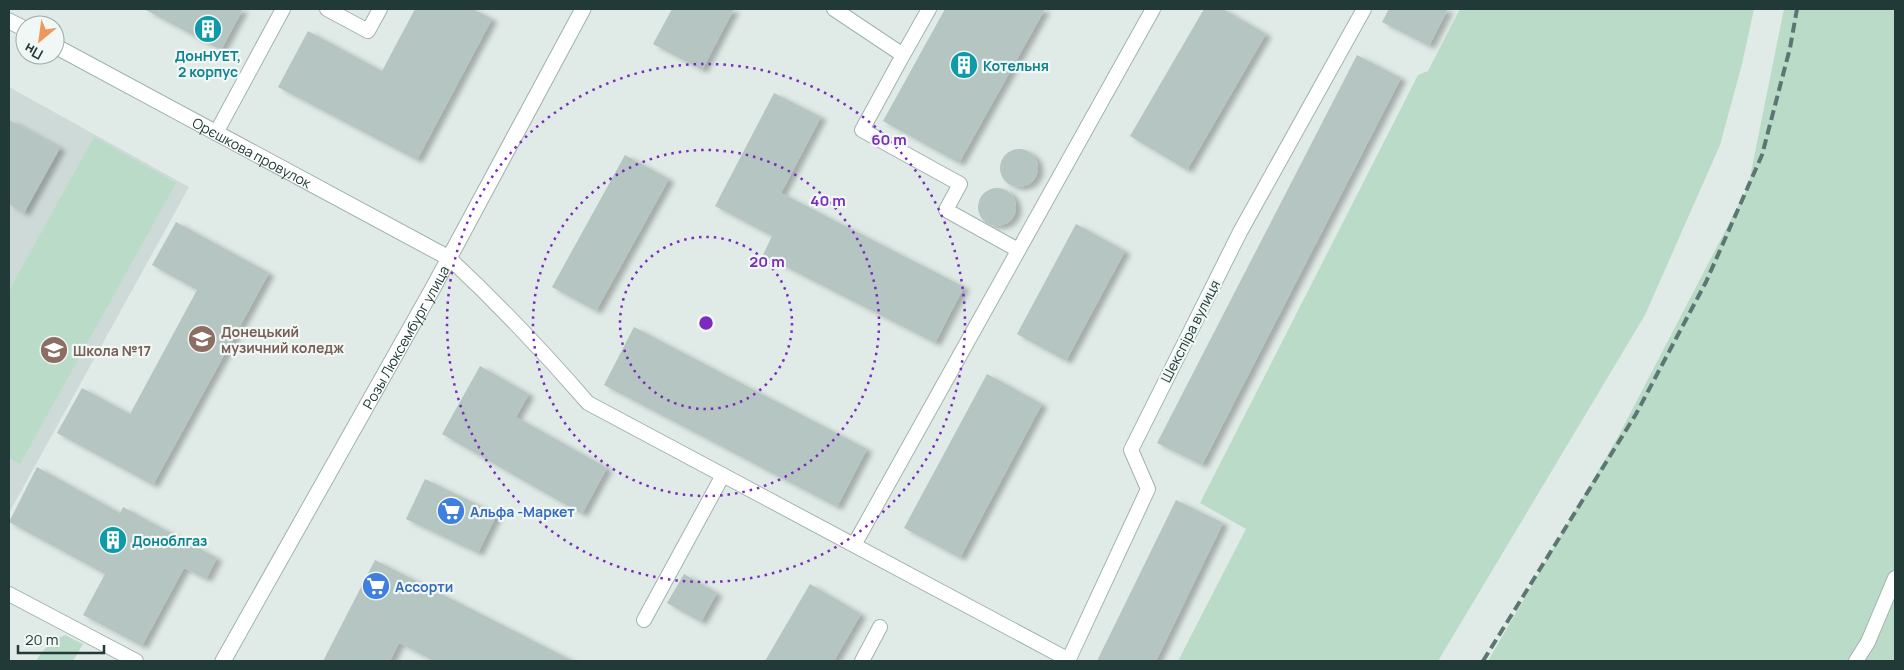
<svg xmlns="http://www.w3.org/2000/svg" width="1904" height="670" font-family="Manrope,sans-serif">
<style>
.built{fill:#cedad7}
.green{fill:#b9dbc8}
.building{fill:#b5c5c1;filter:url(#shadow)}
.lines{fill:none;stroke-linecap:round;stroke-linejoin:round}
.service-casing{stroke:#a3b2af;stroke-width:16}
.minor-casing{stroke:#a3b2af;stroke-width:17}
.tertiary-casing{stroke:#a3b2af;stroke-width:17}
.service{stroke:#fff;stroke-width:14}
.minor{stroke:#fff;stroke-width:15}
.tertiary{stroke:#fff;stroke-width:15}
.rail{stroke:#5b7673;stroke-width:4;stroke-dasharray:10 5;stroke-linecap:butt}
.ring{fill:none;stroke:#7b2cbf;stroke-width:2.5;stroke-dasharray:2.5 5}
.labels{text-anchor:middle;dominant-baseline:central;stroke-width:4.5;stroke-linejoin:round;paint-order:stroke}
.culture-label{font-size:14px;font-weight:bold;fill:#0d838f;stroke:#f0f7f5;text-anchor:start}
.street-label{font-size:14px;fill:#213a38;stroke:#f0f7f5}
.education-label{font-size:14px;font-weight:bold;fill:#785e54;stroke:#f0f7f5;text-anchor:start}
.shop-label{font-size:14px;font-weight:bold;fill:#366cbe;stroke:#f0f7f5;text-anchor:start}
.centre{fill:#7b2cbf;stroke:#f0f7f5;stroke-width:2.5}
.ring-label{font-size:15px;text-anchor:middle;font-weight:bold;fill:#7b2cbf;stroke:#f0f7f5;stroke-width:4.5;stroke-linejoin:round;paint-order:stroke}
</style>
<defs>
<filter id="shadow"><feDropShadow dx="5.5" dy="3" stdDeviation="2.5" flood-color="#0004"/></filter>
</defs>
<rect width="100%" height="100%" fill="#e0eae7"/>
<path class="built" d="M 9,87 L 189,187 L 9,513 Z"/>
<path class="green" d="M 1460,9 L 1754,9 L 1742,64 L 1720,145 L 1645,315 L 1438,661 L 1178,661 L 1246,529 L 1200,503 L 1418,75 L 1428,71 Z
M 1784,9 L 1895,9 L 1895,661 L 1488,661 L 1619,435 L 1748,187 Z
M 94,137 L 176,183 L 20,464 L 9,458 L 9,291 Z
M 65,635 L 83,644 L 73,661 L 36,661 C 43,649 53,640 65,635 Z"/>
<path class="building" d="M 144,9 L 243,9 L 221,50 Z
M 415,9 L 473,9 L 492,19 L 417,160 L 278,87 L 308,31 L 382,71 Z
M 672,9 L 734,9 L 702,70 L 653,44 Z
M 945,9 L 1045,9 L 959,163 L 883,121 Z
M 1204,9 L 1223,9 L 1266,34 L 1187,170 L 1130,136 Z
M 1389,9 L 1448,9 L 1429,46 L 1382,22 Z
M 1357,55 L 1401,78 L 1202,465 L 1157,443 Z
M 774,93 L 821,117 L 781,193 L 964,287 L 935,343 L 763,255 L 772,236 L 715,206 Z
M 9,120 L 60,148 L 24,213 L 9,204 Z
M1000 168a19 19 0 1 1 38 0a19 19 0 1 1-38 0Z
M 625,155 L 669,179 L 596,311 L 552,287 Z
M978 207a19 19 0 1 1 38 0a19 19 0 1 1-38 0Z
M 176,222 L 269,273 L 153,485 L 57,433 L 82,388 L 130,414 L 197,290 L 152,265 Z
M 1076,224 L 1125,251 L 1066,361 L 1017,334 Z
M 634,327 L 867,449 L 837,507 L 604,385 Z
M 480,366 L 529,394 L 516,417 L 607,468 L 582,514 L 442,434 Z
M 987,374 L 1042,404 L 960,558 L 904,528 Z
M 37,467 L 120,513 L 123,507 L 217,558 L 206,579 L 184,568 L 142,646 L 83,615 L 105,574 L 9,522 Z
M 425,479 L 497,514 L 478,553 L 406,519 Z
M 1176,500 L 1223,523 L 1156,661 L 1097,661 Z
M 375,560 L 573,661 L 434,661 L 399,643 L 390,661 L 323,661 Z
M 684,574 L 717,593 L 701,622 L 667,603 Z
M 810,584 L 861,614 L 834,661 L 765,661 Z"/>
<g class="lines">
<defs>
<path id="service" d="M 327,9 L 368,31 L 380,9
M 834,9 L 903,55 L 929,9
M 903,55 L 862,130 L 960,184 L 946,210 L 1018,250
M 216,133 L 283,9
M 449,258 C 498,304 544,352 588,403 L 1069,660
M 854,545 L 1153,9
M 9,594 L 136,661
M 644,620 L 723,475
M 862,661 L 880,627
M 1068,661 L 1148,489 L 1131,450 L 1240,232 L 1364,9
M 1856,661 L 1868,642 L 1895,578"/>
<g id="minor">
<path d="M 9,21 L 25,29"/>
<path id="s1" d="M 55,46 L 449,258"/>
</g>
<g id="tertiary">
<path id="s2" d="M 223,661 L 433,288 L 583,9"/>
</g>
</defs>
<use href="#service" class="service-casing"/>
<use href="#minor" class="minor-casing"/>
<use href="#tertiary" class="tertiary-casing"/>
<use href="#service" class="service"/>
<use href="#minor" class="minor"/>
<use href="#tertiary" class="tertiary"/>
<path class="rail" d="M 1483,661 L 1636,414 L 1706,282 L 1762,155 L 1790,48 L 1797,9"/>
</g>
<g class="ring">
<circle cx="706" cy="323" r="86"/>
<circle cx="706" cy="323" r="173"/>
<circle cx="706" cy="323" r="259"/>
</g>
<defs>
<symbol id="building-disc" viewBox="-11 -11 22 22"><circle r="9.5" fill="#0f9aa8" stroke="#f0f7f5"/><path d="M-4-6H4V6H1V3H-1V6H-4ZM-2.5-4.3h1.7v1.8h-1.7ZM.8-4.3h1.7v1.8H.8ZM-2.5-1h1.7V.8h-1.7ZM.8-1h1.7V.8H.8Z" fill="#fff"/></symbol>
<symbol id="university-disc" viewBox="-11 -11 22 22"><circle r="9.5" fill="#8d6e63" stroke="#f0f7f5"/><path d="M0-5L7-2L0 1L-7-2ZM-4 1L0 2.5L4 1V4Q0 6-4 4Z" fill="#fff"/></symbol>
<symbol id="school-disc" viewBox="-11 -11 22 22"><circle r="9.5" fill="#8d6e63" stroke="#f0f7f5"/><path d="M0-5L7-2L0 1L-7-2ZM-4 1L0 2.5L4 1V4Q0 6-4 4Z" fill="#fff"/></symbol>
<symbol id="supermarket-disc" viewBox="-11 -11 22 22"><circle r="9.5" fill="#3f7fe0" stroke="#f0f7f5"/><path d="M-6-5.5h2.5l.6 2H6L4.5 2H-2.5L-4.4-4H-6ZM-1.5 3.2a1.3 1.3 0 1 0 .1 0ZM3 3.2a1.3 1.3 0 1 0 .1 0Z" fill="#fff"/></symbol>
</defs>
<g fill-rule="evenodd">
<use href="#building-disc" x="192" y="13" width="32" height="32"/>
<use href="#building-disc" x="948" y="49" width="32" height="32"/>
<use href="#university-disc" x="186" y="323" width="32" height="32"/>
<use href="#school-disc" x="38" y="334" width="32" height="32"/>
<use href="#supermarket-disc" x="435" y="495" width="32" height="32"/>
<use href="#building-disc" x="97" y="524" width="32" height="32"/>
<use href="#supermarket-disc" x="360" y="570" width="32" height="32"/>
</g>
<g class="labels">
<g class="culture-label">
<text x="208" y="55" text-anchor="middle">ДонНУЕТ,<tspan x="208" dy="16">2 корпус</tspan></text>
<text x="983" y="65">Котельня</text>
<text x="132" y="540">Доноблгаз</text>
</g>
<g class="street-label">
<text stroke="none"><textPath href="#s1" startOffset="224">Орєшкова провулок</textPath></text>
<text transform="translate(1190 331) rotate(-63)">Шекспіра вулиця</text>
<text stroke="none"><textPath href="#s2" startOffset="372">Розы Люксембург улица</textPath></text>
</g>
<g class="education-label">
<text x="221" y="331">Донецький<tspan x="221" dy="16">музичний коледж</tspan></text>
<text x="73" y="350">Школа №17</text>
</g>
<g class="shop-label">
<text x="470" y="511">Альфа -Маркет</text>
<text x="395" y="586">Ассорти</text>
</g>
</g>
<circle cx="706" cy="323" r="8" class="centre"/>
<g class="ring-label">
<text x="889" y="145">60 m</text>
<text x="828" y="206">40 m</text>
<text x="767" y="267">20 m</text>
</g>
<rect width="1904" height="670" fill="none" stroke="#213a38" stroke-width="20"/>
<g transform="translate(40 40) rotate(209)"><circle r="24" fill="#f0f7f5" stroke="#9daba9"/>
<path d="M0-4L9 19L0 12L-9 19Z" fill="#ef975a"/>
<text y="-8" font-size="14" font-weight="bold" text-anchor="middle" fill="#213a38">Пн</text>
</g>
<path d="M18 645v8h86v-8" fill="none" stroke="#213a38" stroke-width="2.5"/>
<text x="25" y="645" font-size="15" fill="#213a38" stroke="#f0f7f5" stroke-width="4" paint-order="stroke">20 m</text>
</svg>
